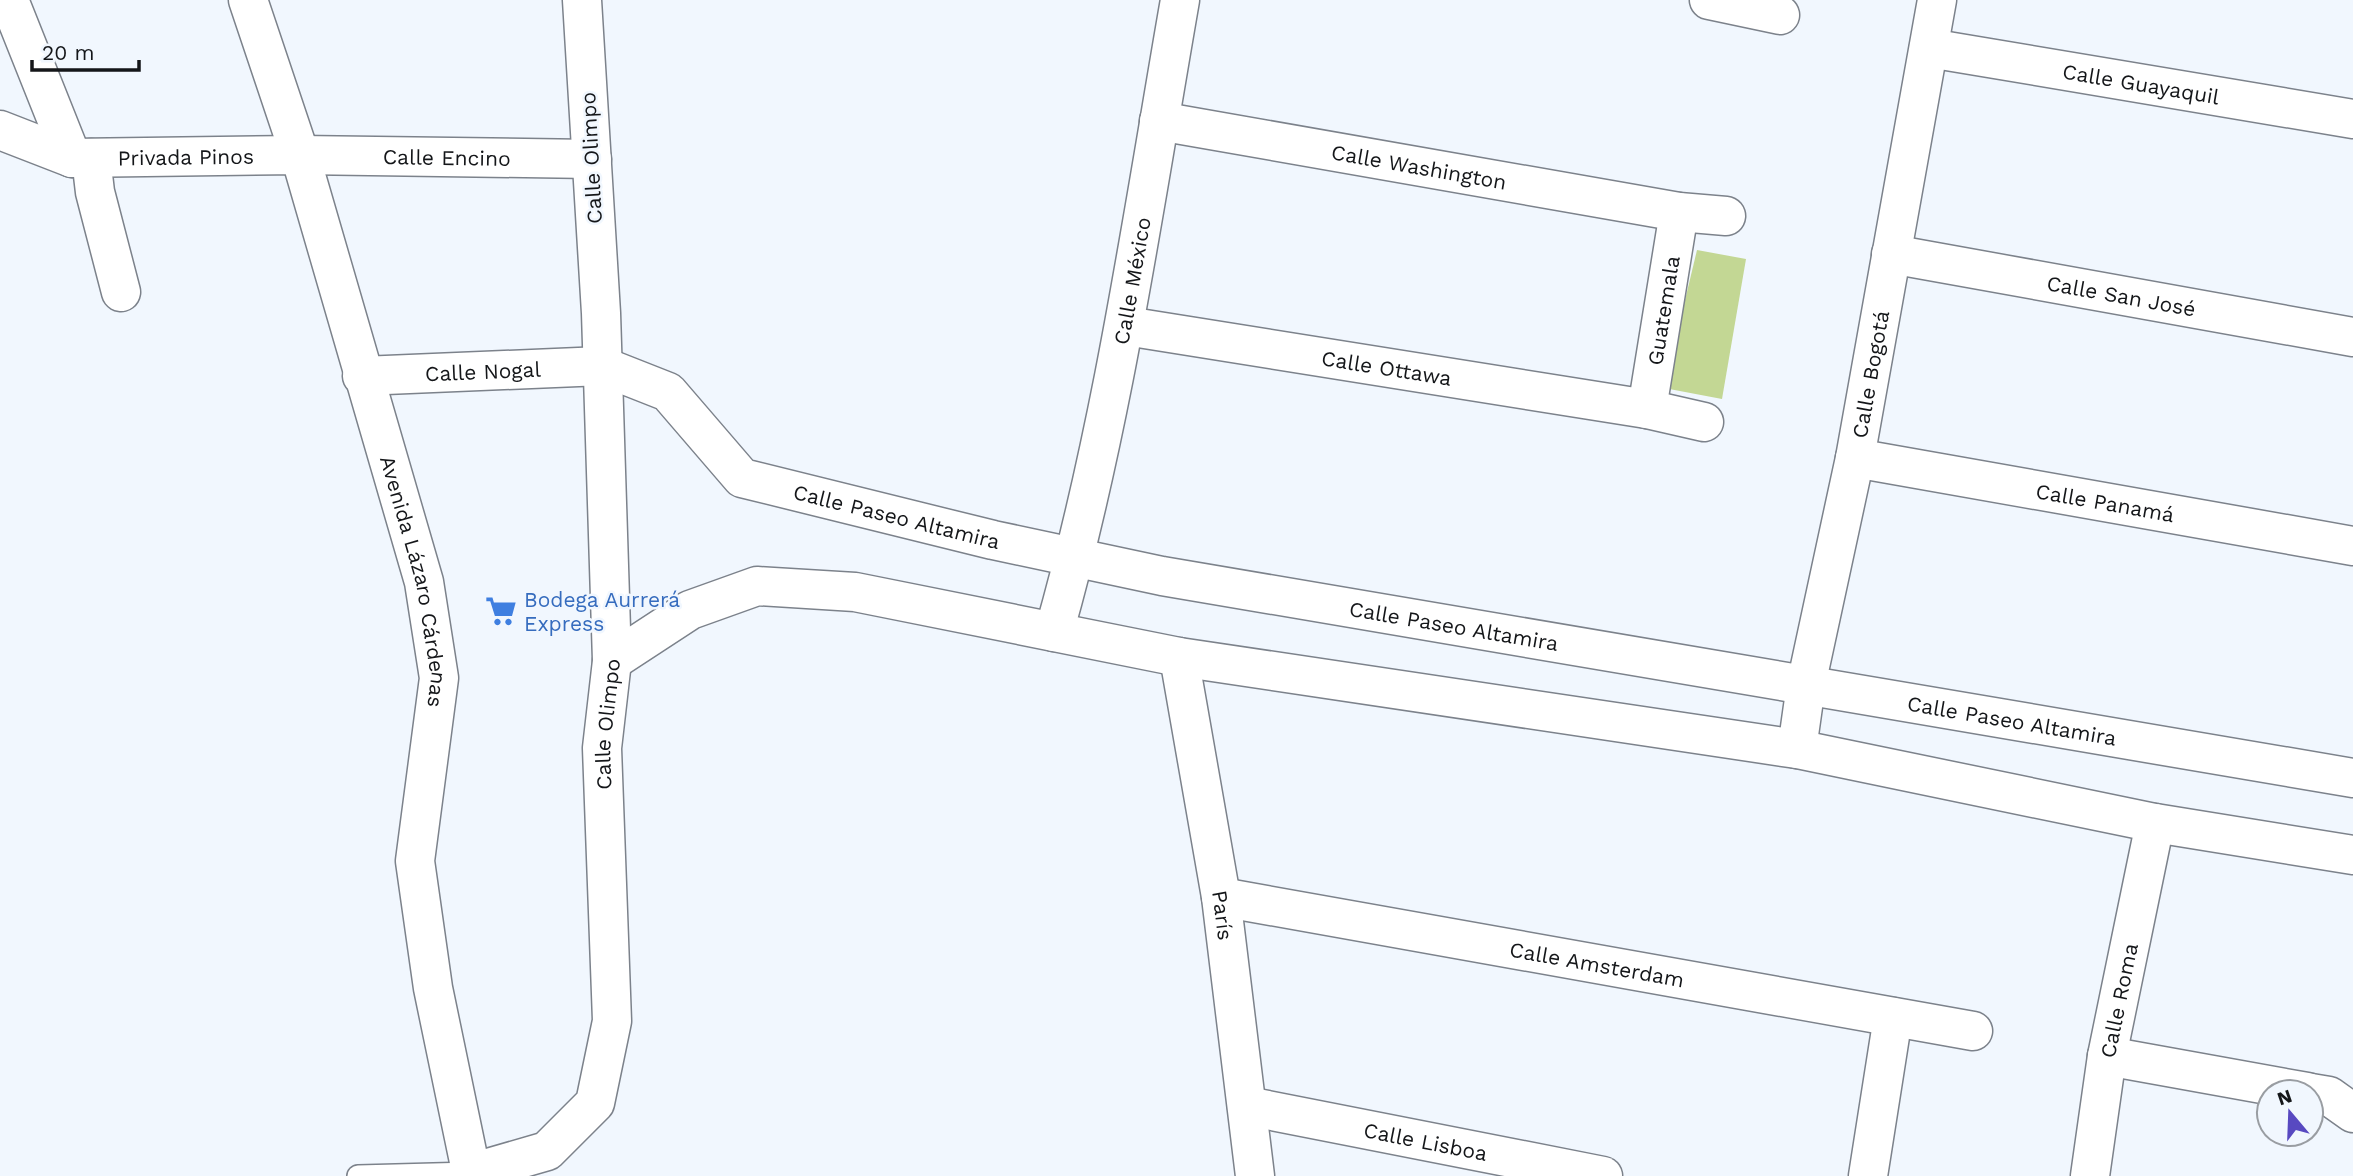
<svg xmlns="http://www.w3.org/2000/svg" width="2353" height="1176" font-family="'Work Sans',sans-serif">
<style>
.green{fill:#c3d794}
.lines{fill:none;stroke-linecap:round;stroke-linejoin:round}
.service-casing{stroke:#7c828b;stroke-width:24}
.minor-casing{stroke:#7c828b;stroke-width:41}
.service{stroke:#fff;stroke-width:21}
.minor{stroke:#fff;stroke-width:38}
.labels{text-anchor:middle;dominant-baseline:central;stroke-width:5;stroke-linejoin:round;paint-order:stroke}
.street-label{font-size:21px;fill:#141619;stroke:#f1f7fe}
.shop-label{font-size:21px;fill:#366cbe;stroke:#f1f7fe;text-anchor:start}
</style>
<rect width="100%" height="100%" fill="#f1f7fe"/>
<path class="green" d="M 1697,250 L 1746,259 L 1722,399 L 1664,388 Z"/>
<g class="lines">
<defs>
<path id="service" d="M 358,1176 L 471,1173"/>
<g id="minor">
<path d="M 9,0 L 72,158"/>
<path id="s1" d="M 248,0 L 300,155 L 424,582 L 439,678 L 415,861 L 433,988 L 472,1176"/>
<path d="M 1709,0 L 1780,15"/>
<path id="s2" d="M 1929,48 L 2353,119"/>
<path id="s3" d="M 1159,121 L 1679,212 L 1726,216"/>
<path id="s4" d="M 0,130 L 72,158 L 300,155 L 592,159"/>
<path d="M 91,158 L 95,192 L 121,292"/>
<path id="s5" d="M 1891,254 L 2353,337"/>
<path id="s6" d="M 1126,326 L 1647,409 L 1704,422"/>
<path id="s7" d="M 362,376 L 602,366 L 668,392 L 742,478 L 993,540 L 1162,576 L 2353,778"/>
<path id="s8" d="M 1647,409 L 1679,212"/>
<path id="s9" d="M 1855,458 L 2353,546"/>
<path id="s10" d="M 1054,632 C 1113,424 1143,212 1180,0"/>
<path id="s11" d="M 1179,657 L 1221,897 L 1255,1176"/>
<path d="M 612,661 L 690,610 L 757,586 L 855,592 L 1179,657 L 1797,749 L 2155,823 L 2353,855"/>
<path id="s12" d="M 1797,749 L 1806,685 L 1855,458 L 1937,0"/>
<path id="s13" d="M 1221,897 L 1973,1031"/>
<path d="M 2107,1056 L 2307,1092"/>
<path d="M 2311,1093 L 2329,1096 L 2353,1113"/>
<path id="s14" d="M 1247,1106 L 1603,1176"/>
<path id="s15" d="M 471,1173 L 547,1151 L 595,1103 L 612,1021 L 602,748 L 612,661 L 601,313 L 582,0"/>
<path d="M 1868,1176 L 1893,1017"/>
<path id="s16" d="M 2090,1176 L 2107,1056 L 2155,823"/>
</g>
</defs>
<use href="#service" class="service-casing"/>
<use href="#minor" class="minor-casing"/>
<use href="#service" class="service"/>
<use href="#minor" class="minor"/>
</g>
<defs>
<symbol id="supermarket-bare" viewBox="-9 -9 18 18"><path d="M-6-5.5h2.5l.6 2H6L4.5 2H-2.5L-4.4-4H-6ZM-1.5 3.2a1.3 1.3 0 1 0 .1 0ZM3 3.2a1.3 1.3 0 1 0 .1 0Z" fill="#3f7fe0" stroke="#f1f7fe" stroke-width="2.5" paint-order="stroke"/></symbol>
</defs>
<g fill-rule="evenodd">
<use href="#supermarket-bare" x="479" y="589" width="44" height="44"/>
</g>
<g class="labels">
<g class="street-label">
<text stroke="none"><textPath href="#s2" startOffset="215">Calle Guayaquil</textPath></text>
<text stroke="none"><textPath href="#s4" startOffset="191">Privada Pinos</textPath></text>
<text stroke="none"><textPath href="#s4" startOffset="452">Calle Encino</textPath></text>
<text transform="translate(591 158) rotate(-93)">Calle Olimpo</text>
<text stroke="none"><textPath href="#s3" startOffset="264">Calle Washington</textPath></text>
<text stroke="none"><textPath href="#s10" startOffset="360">Calle México</textPath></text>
<text stroke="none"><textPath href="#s5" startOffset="234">Calle San José</textPath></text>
<text stroke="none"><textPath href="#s8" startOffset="100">Guatemala</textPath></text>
<text stroke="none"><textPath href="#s6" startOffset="264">Calle Ottawa</textPath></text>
<text stroke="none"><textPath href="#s7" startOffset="121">Calle Nogal</textPath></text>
<text stroke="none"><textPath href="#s12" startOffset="382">Calle Bogotá</textPath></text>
<text stroke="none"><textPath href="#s9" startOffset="254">Calle Panamá</textPath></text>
<text stroke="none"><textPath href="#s7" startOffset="584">Calle Paseo Altamira</textPath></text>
<text stroke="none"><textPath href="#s1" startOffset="606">Avenida Lázaro Cárdenas</textPath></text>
<text stroke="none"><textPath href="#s7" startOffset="1152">Calle Paseo Altamira</textPath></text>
<text stroke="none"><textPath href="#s7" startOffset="1718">Calle Paseo Altamira</textPath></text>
<text stroke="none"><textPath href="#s15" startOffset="528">Calle Olimpo</textPath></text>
<text stroke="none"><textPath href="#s11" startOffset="262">París</textPath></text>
<text stroke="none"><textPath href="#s13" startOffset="382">Calle Amsterdam</textPath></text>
<text stroke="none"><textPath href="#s16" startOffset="178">Calle Roma</textPath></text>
<text stroke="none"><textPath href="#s14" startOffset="182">Calle Lisboa</textPath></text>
</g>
<g class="shop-label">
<text x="524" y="599">Bodega Aurrerá<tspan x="524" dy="24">Express</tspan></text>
</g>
</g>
<g transform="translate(2290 1113) rotate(341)"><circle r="33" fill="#f1f7fe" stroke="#999da2" stroke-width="2"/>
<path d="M0-5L12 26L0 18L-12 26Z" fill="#5849c1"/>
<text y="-10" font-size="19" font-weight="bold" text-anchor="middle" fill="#141619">N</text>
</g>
<path d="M32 60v10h107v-10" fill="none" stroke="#141619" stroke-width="3.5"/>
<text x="42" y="60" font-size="21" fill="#141619" stroke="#f1f7fe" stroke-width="5" paint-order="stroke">20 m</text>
</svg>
